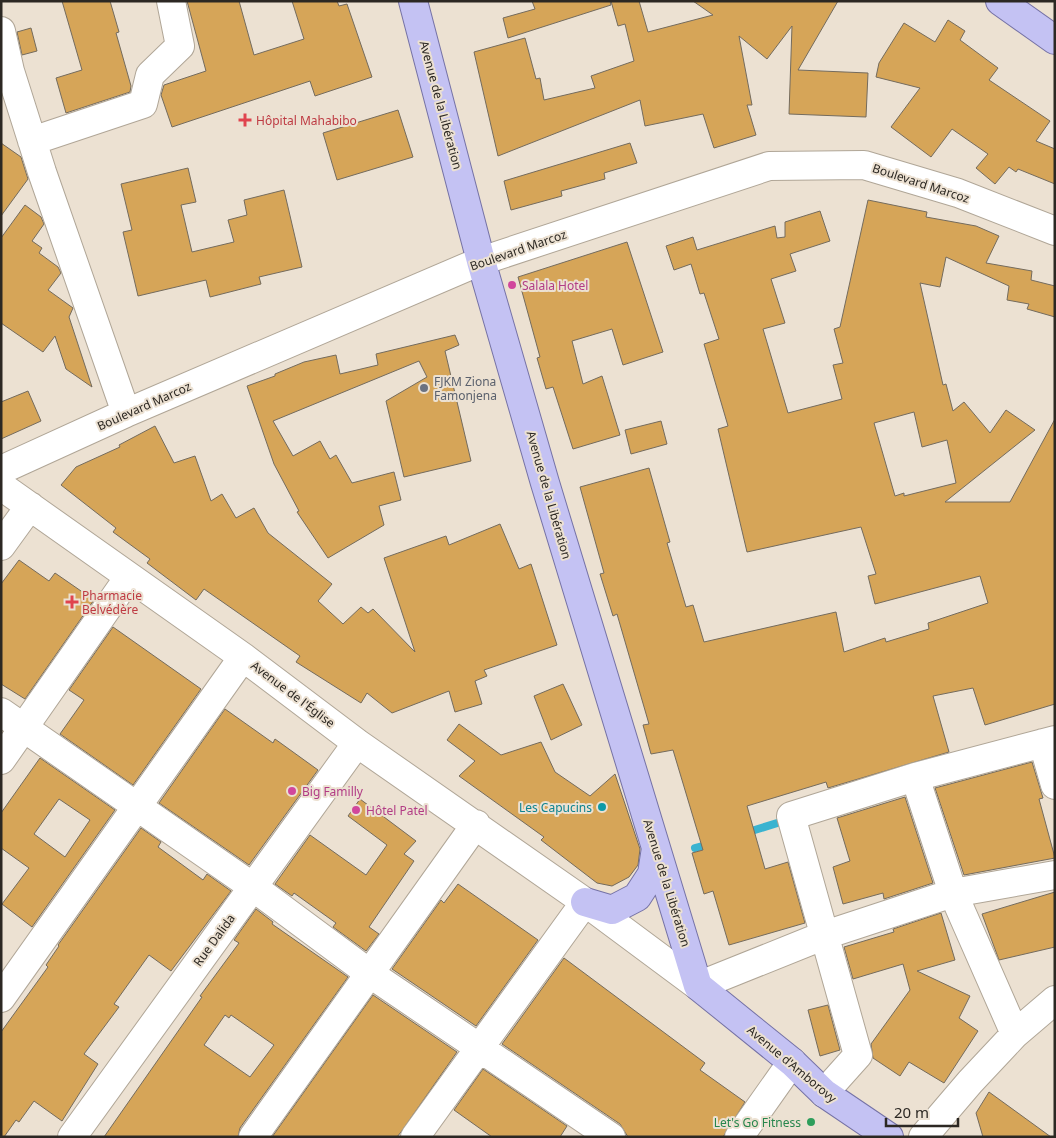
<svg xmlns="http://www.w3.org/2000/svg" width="1056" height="1138" font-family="'Noto Sans',sans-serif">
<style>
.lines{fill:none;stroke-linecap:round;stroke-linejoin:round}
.stream{stroke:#3ab3d0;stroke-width:8}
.building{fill:#d6a558;stroke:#746b5d;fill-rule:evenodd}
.minor-casing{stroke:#b0a697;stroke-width:30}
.major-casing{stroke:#7572a5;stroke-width:30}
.minor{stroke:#fff;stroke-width:28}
.major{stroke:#c4c2f3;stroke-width:28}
.health-dot{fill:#e0444e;stroke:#ece1d2;stroke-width:2}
.hotel-dot{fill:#d1479c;stroke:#ece1d2;stroke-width:2}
.worship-dot{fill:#6b7280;stroke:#ece1d2;stroke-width:2}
.culture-dot{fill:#0f9aa8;stroke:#ece1d2;stroke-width:2}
.leisure-dot{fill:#2e9e5b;stroke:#ece1d2;stroke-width:2}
.labels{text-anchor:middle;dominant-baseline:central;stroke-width:4;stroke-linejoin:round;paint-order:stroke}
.street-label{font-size:12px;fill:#2c2823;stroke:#ece1d2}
.health-label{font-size:12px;fill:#be3a42;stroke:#ece1d2;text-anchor:start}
.hotel-label{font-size:12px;fill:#b23c85;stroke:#ece1d2;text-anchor:start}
.worship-label{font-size:12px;fill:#5b616d;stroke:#ece1d2;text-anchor:start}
.culture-label{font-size:12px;fill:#0d838f;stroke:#ece1d2;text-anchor:end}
.leisure-label{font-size:12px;fill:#27864d;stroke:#ece1d2;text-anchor:end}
</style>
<rect width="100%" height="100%" fill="#ece1d2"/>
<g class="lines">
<path class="stream" d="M 745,833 L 787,820
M 695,848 L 710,844"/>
</g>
<path class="building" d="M 62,1 L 110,1 L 119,32 L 116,33 L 131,86 L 130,92 L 66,113 L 56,78 L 82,70 Z
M 187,1 L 239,1 L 254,55 L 304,39 L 292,1 L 337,1 L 339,6 L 347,4 L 372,77 L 315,96 L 310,81 L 172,127 L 161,95 L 164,85 L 206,71 Z
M 532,1 L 610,1 L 611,5 L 508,38 L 503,18 L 535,9 Z
M 611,1 L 639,1 L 648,32 L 713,15 L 693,1 L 838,1 L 798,70 L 868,73 L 866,117 L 789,114 L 792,26 L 767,59 L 739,36 L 752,105 L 747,105 L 756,135 L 714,148 L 703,114 L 645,126 L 640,100 L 498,156 L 474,52 L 525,38 L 536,79 L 540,78 L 544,100 L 595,88 L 591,76 L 634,61 L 625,24 L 618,26 Z
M 948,20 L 965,31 L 960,40 L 998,68 L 989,80 L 1050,121 L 1036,141 L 1055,149 L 1055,184 L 1018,169 L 1016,172 L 1009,167 L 995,184 L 976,168 L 988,154 L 952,129 L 931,157 L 891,127 L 920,88 L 876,77 L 879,63 L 904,23 L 935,42 Z
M 31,28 L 37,51 L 22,55 L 17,32 Z
M 398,110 L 413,157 L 337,180 L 323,133 Z
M 1,143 L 21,157 L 28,179 L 1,216 Z
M 630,143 L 637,163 L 604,173 L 605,179 L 561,191 L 562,196 L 511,210 L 504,181 Z
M 188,168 L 196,202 L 181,205 L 192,252 L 234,242 L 228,220 L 247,215 L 244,200 L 284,190 L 302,267 L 259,277 L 261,284 L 210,297 L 206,280 L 138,296 L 123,232 L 132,230 L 121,184 Z
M 868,200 L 927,212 L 926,217 L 976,226 L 999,236 L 986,263 L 1032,271 L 1031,280 L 1055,286 L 1055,317 L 1027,309 L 1029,304 L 1007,300 L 1009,286 L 946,257 L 940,287 L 920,283 L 943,385 L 946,384 L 953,411 L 964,402 L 990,433 L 1006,410 L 1035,430 L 945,502 L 1010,502 L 1055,419 L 1055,704 L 985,725 L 973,688 L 933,696 L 949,752 L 828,788 L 826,782 L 747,806 L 765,869 L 788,862 L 805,923 L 729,945 L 713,891 L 704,894 L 692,853 L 703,850 L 673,750 L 651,754 L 643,725 L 649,724 L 617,614 L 613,616 L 600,574 L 604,573 L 580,487 L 649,468 L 670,542 L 667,543 L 686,607 L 693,605 L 704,642 L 836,612 L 844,652 L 885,638 L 886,642 L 929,629 L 928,623 L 988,603 L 980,576 L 875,604 L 868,576 L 876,574 L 861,527 L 747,552 L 718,429 L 728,426 L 704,344 L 719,339 L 704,293 L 700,294 L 691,264 L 674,270 L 666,246 L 693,237 L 697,250 L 775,226 L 777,238 L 785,237 L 785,222 L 820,211 L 830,241 L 790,254 L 796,271 L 771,279 L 785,323 L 763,329 L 788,413 L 842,399 L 833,365 L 843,363 L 834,329 L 840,327 ZM 914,412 L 922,447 L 947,440 L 956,483 L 904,496 L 904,493 L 895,496 L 874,423 Z
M 25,205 L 41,217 L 44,224 L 32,241 L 42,248 L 39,253 L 58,267 L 61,273 L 48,290 L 73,308 L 69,317 L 92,387 L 66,369 L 55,336 L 43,352 L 1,323 L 1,238 Z
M 627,242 L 663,352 L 623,365 L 612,329 L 572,341 L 583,384 L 602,376 L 620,435 L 573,449 L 553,387 L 546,389 L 537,358 L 540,357 L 518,277 Z
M 455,335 L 459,345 L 445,351 L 471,461 L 404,477 L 386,401 L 427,377 L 419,361 L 273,421 L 293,456 L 320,441 L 330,459 L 336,455 L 352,483 L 394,472 L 401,500 L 379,506 L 384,525 L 328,558 L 297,512 L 299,511 L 274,464 L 247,386 L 275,376 L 275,374 L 304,362 L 336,355 L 340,374 L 378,365 L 376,354 Z
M 28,391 L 41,421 L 1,439 L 1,402 Z
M 661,421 L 667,444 L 631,454 L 625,430 Z
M 155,426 L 174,463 L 195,456 L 211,501 L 222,494 L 236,518 L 254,508 L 268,533 L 332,584 L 318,601 L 343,624 L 361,607 L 368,613 L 373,609 L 415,652 L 384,558 L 446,536 L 449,545 L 500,524 L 519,569 L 531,564 L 557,645 L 484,670 L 487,676 L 475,681 L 482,704 L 455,712 L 449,691 L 392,713 L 367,693 L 361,703 L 296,662 L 300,656 L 204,589 L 196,600 L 147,563 L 150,559 L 113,532 L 116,528 L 61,485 L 76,467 L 120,447 L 119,445 Z
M 19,560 L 49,581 L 55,573 L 94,600 L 25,699 L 1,684 L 1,584 Z
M 113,627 L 201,689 L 133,785 L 60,734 L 84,700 L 69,690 Z
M 563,684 L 582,725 L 551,740 L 534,696 Z
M 225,709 L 273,743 L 275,739 L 318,770 L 249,865 L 159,803 Z
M 459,724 L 501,755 L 541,742 L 555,772 L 590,796 L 615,774 L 640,849 L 638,865 L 629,877 L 612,886 L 597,883 L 541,840 L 544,837 L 459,776 L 475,761 L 447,740 Z
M 40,758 L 115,810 L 32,927 L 2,904 L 29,868 L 1,848 L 1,813 ZM 59,799 L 90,820 L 65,857 L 34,834 Z
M 1032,762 L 1043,798 L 1039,799 L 1055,858 L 964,875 L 935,788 Z
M 905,797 L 933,883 L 884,899 L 883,893 L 843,904 L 833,867 L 850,861 L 837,818 Z
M 360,799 L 416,841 L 404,854 L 414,861 L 369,927 L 379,934 L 366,951 L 333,927 L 336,923 L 294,893 L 292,896 L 275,884 L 310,835 L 366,875 L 387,845 L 348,816 Z
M 141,828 L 161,842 L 158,847 L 203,880 L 207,874 L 231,891 L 171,971 L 149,955 L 114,1004 L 119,1007 L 84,1054 L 98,1064 L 62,1121 L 34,1101 L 19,1122 L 16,1120 L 4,1137 L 1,1137 L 1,1032 L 48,967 L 46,965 L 59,946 L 58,945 Z
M 458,884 L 538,940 L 476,1026 L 392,969 L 441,900 L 444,903 Z
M 1055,892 L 1055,947 L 999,960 L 982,914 Z
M 256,909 L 273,922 L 272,924 L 348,977 L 240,1128 L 238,1137 L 104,1137 L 202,997 L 200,996 L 239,943 L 234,940 ZM 225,1015 L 229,1018 L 231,1015 L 274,1045 L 250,1077 L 204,1045 Z
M 941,913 L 955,960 L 917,971 L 970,996 L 959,1018 L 978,1031 L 944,1083 L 909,1062 L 900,1076 L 873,1058 L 871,1044 L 910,990 L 903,964 L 853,979 L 844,947 L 894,932 L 893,929 Z
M 564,958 L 705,1063 L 700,1070 L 745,1102 L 723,1137 L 628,1137 L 620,1124 L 502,1044 Z
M 373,995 L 457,1052 L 401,1132 L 397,1137 L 272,1137 Z
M 828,1005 L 840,1050 L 820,1056 L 808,1010 Z
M 483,1069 L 567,1126 L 560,1137 L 492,1137 L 454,1110 Z
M 989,1092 L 1051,1137 L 983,1137 L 976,1113 Z"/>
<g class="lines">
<defs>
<path id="minor" d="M 1,31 L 10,71 L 42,172 L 126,413
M 32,141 L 143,104 L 150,75 L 180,46 L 171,1
M 1,470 L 126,413 L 481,261 L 769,166 L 864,165 L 958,193 L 1055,231
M 1,486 L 243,657 L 357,743 L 585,902 L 698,986 L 825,935 L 953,893 L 1055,875
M 1,546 L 30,506
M 1,712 L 253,887 L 369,973 L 611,1137
M 1043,743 L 1055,785
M 1,760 L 129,577
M 915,777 L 953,893 L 1015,1034
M 1,998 L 243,657
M 824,1093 L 858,1055 L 791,816 L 915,777 L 1055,740
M 72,1137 L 357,743
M 253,1137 L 476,824
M 415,1137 L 585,902
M 739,1137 L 792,1062
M 923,1137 L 970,1082 L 1015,1034 L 1055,1000"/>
<path id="major" d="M 413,1 L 481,261 L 545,483 L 698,986 L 792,1062 L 824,1093 L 889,1137
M 1000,1 L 1055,40
M 585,902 L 612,910 L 637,897 L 652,874 L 656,848"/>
</defs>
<use href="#minor" class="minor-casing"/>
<use href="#major" class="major-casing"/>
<use href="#minor" class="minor"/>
<use href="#major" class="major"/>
</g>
<g class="health-dot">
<path d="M242.5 112.5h5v5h5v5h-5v5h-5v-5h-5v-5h5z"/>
<path d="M69.5 594.5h5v5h5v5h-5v5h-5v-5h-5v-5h5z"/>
</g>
<g class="hotel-dot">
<circle cx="512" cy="285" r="5"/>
<circle cx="292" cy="791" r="5"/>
<circle cx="356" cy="810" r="5"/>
</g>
<circle class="worship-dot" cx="424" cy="388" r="5"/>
<circle class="culture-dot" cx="602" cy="807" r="5"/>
<circle class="leisure-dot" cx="811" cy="1122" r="5"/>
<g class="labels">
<g class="street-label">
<text transform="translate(441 105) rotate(75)">Avenue de la Libération</text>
<text transform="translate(921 183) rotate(18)">Boulevard Marcoz</text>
<text transform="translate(518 250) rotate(-19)">Boulevard Marcoz</text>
<text transform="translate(144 406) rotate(-24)">Boulevard Marcoz</text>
<text transform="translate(549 495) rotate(74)">Avenue de la Libération</text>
<text transform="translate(293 694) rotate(37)">Avenue de l'Église</text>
<text transform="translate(667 883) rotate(73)">Avenue de la Libération</text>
<text transform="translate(214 940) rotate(-54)">Rue Dalida</text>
<text transform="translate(792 1064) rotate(40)">Avenue d'Amborovy</text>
</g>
<g class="health-label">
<text x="256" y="120">Hôpital Mahabibo</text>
<text x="82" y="595">Pharmacie<tspan x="82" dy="14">Belvédère</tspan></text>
</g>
<g class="hotel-label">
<text x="522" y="285">Salala Hotel</text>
<text x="302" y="791">Big Familly</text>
<text x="366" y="810">Hôtel Patel</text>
</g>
<g class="worship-label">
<text x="434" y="381">FJKM Ziona<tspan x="434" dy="14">Famonjena</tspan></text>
</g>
<g class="culture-label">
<text x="592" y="807">Les Capucins</text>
</g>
<g class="leisure-label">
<text x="801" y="1122">Let's Go Fitness</text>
</g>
</g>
<rect width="1056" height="1138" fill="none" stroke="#2c2823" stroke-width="5"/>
<path d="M886 1118v8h72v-8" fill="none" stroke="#2c2823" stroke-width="2.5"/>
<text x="894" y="1118" font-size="15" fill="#2c2823" stroke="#ece1d2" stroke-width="4" paint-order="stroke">20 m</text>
</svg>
